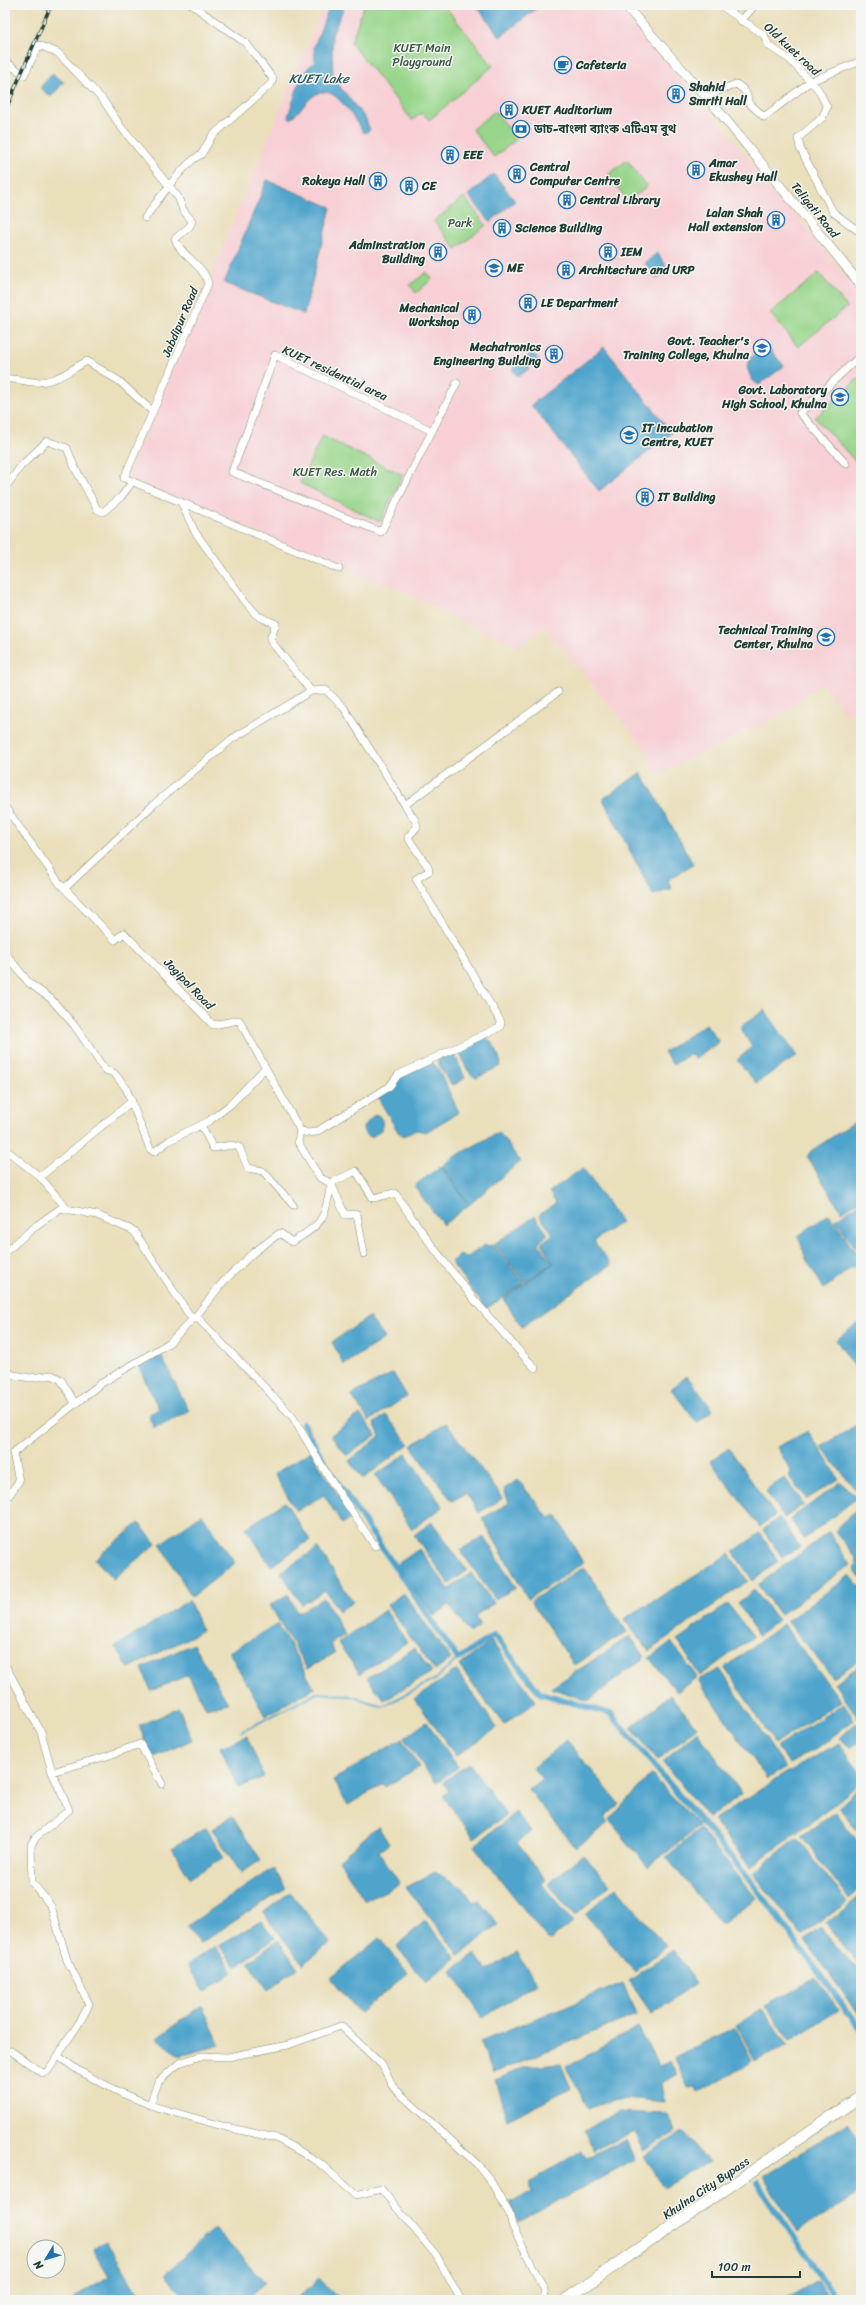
<svg xmlns="http://www.w3.org/2000/svg" width="866" height="2305" font-family="Sriracha,'Noto Sans Bengali',sans-serif">
<style>
.built{fill:#f7cfd4}
.green{fill:#97d58a;stroke:#5b895f}
.water{fill:#50a4cc;stroke:#387080}
.lines{fill:none;stroke-linecap:round;stroke-linejoin:round}
.stream{stroke:#50a4cc;stroke-width:2}
.canal{stroke:#50a4cc;stroke-width:6}
.minor-casing{stroke:#848e78;stroke-width:8}
.major-casing{stroke:#848e78;stroke-width:10}
.highway-casing{stroke:#848e78;stroke-width:12}
.minor{stroke:#fff;stroke-width:7}
.major{stroke:#fff;stroke-width:9}
.highway{stroke:#fff;stroke-width:11}
.rail-casing{stroke:#1f3d34;stroke-width:3.5}
.rail{stroke:#f6f6f2;stroke-width:2;stroke-dasharray:6;stroke-linecap:butt}
.labels{text-anchor:middle;dominant-baseline:central;stroke-width:3;stroke-linejoin:round;paint-order:stroke}
.park-label{font-size:12px;fill:#375b45;stroke:#f6f6f2}
.street-label{font-size:12px;fill:#1f3d34;stroke:#f6f6f2}
.poi-label{font-size:12px;font-weight:bold;fill:#1f3d34;stroke:#f6f6f2;text-anchor:start}
.water-label{font-size:13px;font-style:italic;fill:#2e5c62;stroke:#f6f6f2}
</style>
<rect width="100%" height="100%" fill="#f6f6f2"/>
<filter id="ink" filterUnits="userSpaceOnUse"><feTurbulence type="fractalNoise" baseFrequency=".025" numOctaves="2"/><feDisplacementMap in="SourceGraphic" scale="8" xChannelSelector="R" yChannelSelector="G"/><feConvolveMatrix kernelMatrix="1 2 1 2 8 2 1 2 1" color-interpolation-filters="sRGB"/></filter>
<filter id="wash" filterUnits="userSpaceOnUse"><feTurbulence type="fractalNoise" baseFrequency=".012" numOctaves="4" result="noise"/><feDisplacementMap in="SourceGraphic" scale="16" xChannelSelector="R" yChannelSelector="G"/><feGaussianBlur stdDeviation="0.9" result="paint"/><feColorMatrix in="noise" values="0 0 0 0 0 0 0 0 0 0 0 0 0 0 0 0 0 1.4 0 .05"/><feComposite in="paint" operator="in"/></filter>
<g filter="url(#wash)">
<rect width="100%" height="100%" fill="#eadfbb"/>
<path class="built" d="M 324,5 L 618,5 L 767,179 L 861,295 L 861,701 L 846,716 L 822,683 L 781,715 L 656,775 L 644,747 L 544,627 L 519,647 L 469,625 L 409,594 L 126,478 Z"/>
<path class="green" d="M 364,5 L 444,5 L 493,66 L 429,120 L 422,113 L 412,120 L 351,43 Z
M 495,111 L 517,139 L 494,157 L 472,129 Z
M 627,160 L 647,187 L 628,201 L 608,175 Z
M 464,197 L 486,225 L 456,249 L 434,221 Z
M 427,272 L 432,279 L 416,293 L 410,285 Z
M 819,273 L 847,307 L 798,347 L 770,313 Z
M 861,376 L 861,461 L 858,464 L 815,418 Z
M 322,436 L 403,475 L 380,522 L 300,483 Z"/>
<path class="water" d="M 330,5 L 345,5 L 332,35 L 333,78 L 365,118 L 370,130 L 364,133 C 352,118 334,78 312,97 C 304,104 299,113 290,119 L 288,116 L 302,74 L 315,61 L 314,47 Z
M 476,5 L 541,5 L 500,37 Z
M 52,74 L 64,82 L 51,97 L 40,88 Z
M 494,174 L 515,201 L 490,222 L 468,195 Z
M 267,180 L 331,207 L 304,314 L 224,283 Z
M 657,253 L 670,270 L 657,279 L 645,263 Z
M 604,347 L 672,433 L 599,491 L 531,405 Z
M 768,347 L 784,366 L 759,385 L 752,380 L 747,368 L 751,357 Z
M 533,352 L 539,361 L 518,377 L 512,369 Z
M 640,773 L 649,785 L 693,864 L 668,880 L 672,889 L 653,895 L 603,799 Z
M 765,1010 L 797,1056 L 756,1083 L 737,1060 L 752,1047 L 740,1027 Z
M 706,1024 L 719,1042 L 695,1059 L 690,1054 L 673,1065 L 664,1052 Z
M 484,1037 C 494,1041 498,1053 501,1063 L 500,1066 L 477,1078 C 467,1075 463,1060 459,1051 Z
M 453,1051 L 465,1078 L 454,1085 L 449,1083 L 437,1061 Z
M 430,1062 L 437,1067 L 459,1112 L 426,1132 L 416,1130 L 404,1136 L 398,1132 L 378,1098 L 401,1076 Z
M 375,1114 C 383,1116 383,1123 382,1129 L 372,1137 C 366,1136 363,1133 363,1127 Z
M 859,1119 L 861,1123 L 861,1199 L 842,1212 L 807,1157 L 811,1151 Z
M 499,1132 L 520,1161 L 469,1205 L 442,1166 L 452,1158 Z
M 441,1166 L 469,1205 L 443,1225 L 414,1186 Z
M 583,1168 L 621,1222 L 594,1241 L 611,1265 L 522,1327 L 503,1299 L 554,1263 L 541,1243 L 553,1234 L 539,1215 L 556,1203 L 549,1192 Z
M 861,1202 L 861,1255 L 835,1220 Z
M 829,1214 L 861,1260 L 824,1289 L 806,1259 L 798,1236 Z
M 535,1216 L 548,1234 L 538,1243 L 553,1263 L 525,1282 L 494,1244 Z
M 493,1245 L 524,1283 L 486,1309 L 451,1262 L 459,1255 L 468,1257 L 483,1246 Z
M 369,1317 L 385,1338 L 344,1365 L 332,1342 Z
M 858,1323 L 861,1327 L 861,1376 L 836,1340 Z
M 161,1355 L 189,1411 L 154,1428 L 148,1415 L 159,1409 L 138,1366 Z
M 393,1373 L 407,1396 L 369,1421 L 351,1395 Z
M 687,1376 L 713,1410 L 697,1423 L 671,1389 Z
M 360,1414 L 376,1435 L 347,1456 L 331,1435 Z
M 386,1415 L 409,1444 L 363,1479 L 349,1461 L 380,1436 L 374,1423 Z
M 861,1422 L 861,1490 L 855,1489 L 821,1447 Z
M 446,1423 L 503,1498 L 479,1513 L 466,1493 L 452,1501 L 411,1446 Z
M 808,1431 L 839,1479 L 807,1499 L 789,1477 L 791,1471 L 777,1447 Z
M 729,1448 L 775,1515 L 760,1527 L 710,1461 Z
M 311,1451 L 352,1518 L 342,1524 L 324,1495 L 296,1511 L 274,1474 Z
M 406,1454 L 443,1507 L 412,1529 L 375,1475 Z
M 785,1478 L 804,1504 L 784,1518 L 765,1490 Z
M 518,1480 L 549,1518 L 556,1515 L 583,1563 L 528,1599 L 482,1518 L 509,1503 L 504,1489 Z
M 841,1482 L 857,1498 L 804,1539 L 790,1519 Z
M 285,1502 L 310,1540 L 271,1566 L 246,1528 Z
M 861,1504 L 861,1579 L 854,1570 L 857,1559 L 835,1531 Z
M 202,1514 L 235,1563 L 192,1597 L 160,1544 Z
M 779,1517 L 800,1547 L 782,1557 L 763,1530 Z
M 432,1522 L 467,1571 L 449,1584 L 414,1535 Z
M 139,1523 L 156,1544 L 113,1579 L 95,1559 Z
M 829,1532 L 850,1565 L 780,1615 L 758,1585 Z
M 760,1533 L 778,1561 L 753,1581 L 733,1552 Z
M 484,1536 L 516,1588 L 495,1599 L 460,1550 Z
M 318,1548 L 353,1602 L 339,1611 L 325,1590 L 302,1605 L 281,1572 Z
M 419,1549 L 449,1589 L 471,1573 L 494,1603 L 475,1616 L 481,1625 L 470,1633 L 449,1605 L 434,1616 L 396,1565 Z
M 729,1554 L 748,1581 L 649,1651 L 624,1619 Z
M 584,1567 L 627,1632 L 574,1665 L 531,1601 Z
M 850,1575 L 861,1588 L 861,1659 L 833,1678 L 787,1621 Z
M 754,1590 L 778,1620 L 758,1636 L 738,1603 Z
M 403,1593 L 451,1659 L 435,1671 L 387,1605 Z
M 288,1594 L 298,1613 L 324,1598 L 345,1635 L 330,1644 L 335,1653 L 307,1669 L 270,1605 Z
M 189,1600 L 202,1631 L 129,1668 L 115,1647 Z
M 728,1604 L 753,1637 L 700,1676 L 677,1640 Z
M 385,1610 L 407,1642 L 360,1674 L 338,1643 Z
M 278,1624 L 314,1688 L 265,1716 L 229,1652 Z
M 783,1624 L 841,1701 L 775,1744 L 725,1667 Z
M 630,1636 L 645,1657 L 588,1701 L 551,1688 Z
M 491,1641 L 536,1701 L 504,1725 L 459,1666 Z
M 671,1642 L 697,1677 L 677,1692 L 649,1658 Z
M 193,1644 L 228,1703 L 206,1708 L 188,1675 L 151,1691 L 142,1668 Z
M 414,1648 L 432,1672 L 384,1700 L 367,1678 Z
M 861,1665 L 861,1722 L 834,1683 Z
M 720,1669 L 786,1768 L 767,1779 L 698,1680 Z
M 456,1670 L 497,1728 L 456,1756 L 415,1699 Z
M 670,1695 L 697,1727 L 658,1760 L 631,1728 Z
M 844,1703 L 854,1720 L 816,1749 L 789,1763 L 777,1747 Z
M 179,1708 L 192,1740 L 152,1758 L 139,1726 Z
M 427,1722 L 458,1767 L 435,1783 L 404,1738 Z
M 856,1723 L 861,1730 L 861,1740 L 850,1748 L 840,1738 Z
M 697,1731 L 742,1794 L 708,1818 L 663,1762 Z
M 247,1736 L 264,1777 L 238,1788 L 220,1747 Z
M 402,1739 L 419,1767 L 385,1787 L 383,1784 L 348,1805 L 333,1780 Z
M 567,1740 L 619,1804 L 604,1817 L 608,1823 L 576,1848 L 528,1789 L 542,1779 L 533,1768 Z
M 839,1743 L 861,1774 L 861,1782 L 826,1811 L 750,1867 L 713,1820 L 783,1775 Z
M 469,1763 L 506,1815 L 474,1838 L 443,1796 L 449,1791 L 443,1782 Z
M 651,1774 L 700,1826 L 648,1867 L 609,1820 Z
M 861,1786 L 861,1836 L 839,1807 Z
M 516,1812 L 531,1831 L 517,1843 L 546,1880 L 542,1884 L 573,1922 L 549,1941 L 474,1846 Z
M 836,1812 L 861,1846 L 861,1888 L 849,1899 L 801,1836 Z
M 232,1816 L 261,1860 L 241,1873 L 212,1829 Z
M 378,1826 L 389,1844 L 379,1851 L 400,1884 L 365,1901 L 339,1860 Z
M 206,1828 L 224,1857 L 190,1878 L 172,1848 Z
M 700,1829 L 756,1898 L 722,1925 L 666,1857 Z
M 797,1838 L 847,1902 L 802,1936 L 753,1873 Z
M 583,1854 L 610,1885 L 575,1916 L 548,1884 Z
M 273,1868 L 286,1888 L 199,1944 L 187,1926 Z
M 435,1872 L 463,1888 L 474,1903 L 479,1901 L 498,1924 L 460,1956 L 406,1887 Z
M 616,1887 L 666,1946 L 635,1972 L 586,1914 Z
M 290,1892 L 330,1943 L 303,1964 L 263,1913 Z
M 860,1896 L 861,1897 L 861,1967 L 826,1924 Z
M 261,1921 L 275,1938 L 236,1967 L 219,1945 Z
M 425,1921 L 456,1958 L 426,1982 L 396,1946 Z
M 820,1928 L 861,1973 L 861,2018 L 805,1940 Z
M 379,1938 L 408,1973 L 360,2013 L 331,1978 Z
M 278,1940 L 298,1968 L 268,1990 L 248,1963 Z
M 215,1946 L 233,1972 L 205,1992 L 187,1965 Z
M 673,1950 L 696,1983 L 652,2014 L 629,1981 Z
M 516,1952 L 536,1983 L 483,2018 L 451,1970 L 475,1954 L 487,1971 Z
M 816,1978 L 839,2010 L 790,2040 L 765,2005 Z
M 623,1983 L 636,2015 L 493,2073 L 480,2041 Z
M 202,2005 L 220,2045 L 180,2056 L 157,2038 Z
M 762,2009 L 788,2045 L 755,2061 L 736,2025 Z
M 638,2027 L 659,2066 L 670,2061 L 677,2074 L 662,2083 L 665,2102 L 625,2098 L 588,2108 L 566,2067 Z
M 735,2028 L 752,2061 L 698,2093 L 696,2087 L 688,2088 L 674,2056 Z
M 561,2064 L 571,2089 L 507,2120 L 495,2080 L 525,2067 Z
M 619,2112 L 666,2114 L 676,2132 L 643,2151 L 634,2132 L 593,2150 L 584,2130 Z
M 848,2122 L 861,2143 L 861,2192 L 798,2232 L 763,2177 Z
M 683,2132 L 709,2162 L 664,2188 L 644,2156 Z
M 625,2140 L 635,2159 L 519,2222 L 510,2204 L 532,2191 L 530,2182 L 581,2151 L 587,2157 Z
M 214,2228 L 265,2282 L 249,2297 L 252,2300 L 188,2300 L 164,2275 Z
M 106,2241 L 143,2300 L 74,2300 L 73,2298 L 109,2276 L 93,2249 Z
M 320,2278 L 339,2300 L 295,2300 Z
M 818,2280 L 830,2300 L 784,2300 Z"/>
<g class="lines">
<path class="stream" d="M 241,1732 L 317,1693 L 346,1695 L 383,1706 L 434,1680 L 458,1659"/>
<path class="canal" d="M 303,1424 L 331,1473 L 458,1659 L 494,1635 L 540,1693 L 611,1714 L 754,1885 L 861,2030
M 757,2183 L 837,2300"/>
</g>
</g>
<g filter="url(#ink)">
<g class="lines">
<defs>
<path id="minor" d="M 720,5 L 764,35 L 769,46 L 789,59 L 818,89 L 827,107 L 822,118 L 798,138 L 800,148 L 833,212 L 861,233
M 741,21 L 755,5
M 5,61 L 24,75 L 39,45 L 58,53 L 103,100 L 121,127 L 178,197 L 183,210 L 192,221 L 190,226 L 175,239 C 181,257 205,265 208,284 L 124,478 L 339,569
M 706,96 L 736,84 C 744,89 748,93 748,102 L 764,117 L 811,81 L 861,61
M 145,218 C 154,205 187,159 201,155 L 212,136 L 271,84 L 273,79 L 247,44 L 192,5
M 275,355 L 432,431 L 381,532 L 232,472 Z
M 5,379 C 15,378 23,381 33,382 C 54,384 70,370 87,361 L 119,381 L 153,412
M 432,431 L 457,383
M 846,464 L 800,413 L 861,355
M 5,488 L 21,466 L 47,441 L 67,448 L 75,468 L 97,509 L 103,512 L 121,497 L 133,481
M 311,691 L 326,690 L 344,708 L 405,805
M 5,807 L 60,884 L 115,940 L 124,933 L 213,1025 L 239,1020 L 300,1130 L 298,1142 L 320,1178 L 331,1183 C 324,1220 325,1222 292,1242 L 280,1233 L 254,1252 L 223,1282 L 196,1316 L 169,1343 L 100,1384 L 13,1453 L 19,1481 L 5,1501
M 65,888 L 153,805 L 232,739 L 311,691 L 270,640 L 276,624 L 258,616 L 245,601 L 195,532 L 181,502
M 5,953 L 29,983 L 51,999 L 74,1025 L 105,1070 L 114,1073 L 126,1088 L 150,1149 L 154,1152 L 170,1140 L 209,1121 L 231,1104 L 265,1068
M 201,1125 L 213,1148 L 232,1145 L 239,1147 L 248,1168 L 263,1171 L 293,1205
M 300,1130 L 307,1133 L 316,1132 L 389,1087 L 398,1075 L 500,1027 L 501,1022 L 416,879 L 429,871 L 428,867 L 410,841 L 408,837 L 417,827 L 415,820 L 405,805 L 558,692
M 5,1149 L 40,1177
M 68,1210 L 40,1177 L 132,1101
M 5,1252 L 37,1225 L 61,1208 L 97,1215 L 134,1231 L 192,1319
M 364,1254 L 357,1214 L 345,1215 L 331,1183 L 356,1171 L 373,1198 L 395,1193 C 436,1255 484,1314 535,1368
M 196,1316 L 292,1416 L 330,1479 L 375,1546
M 5,1367 L 9,1374 L 30,1378 L 52,1375 L 61,1380 L 75,1403
M 5,1665 L 41,1732 L 52,1772 L 69,1810 L 35,1838 L 31,1845 L 32,1882 L 51,1906 L 67,1960 L 89,2004 C 82,2023 67,2038 58,2056
M 52,1772 L 107,1756 L 140,1744 L 162,1784
M 11,2051 L 42,2073 L 47,2072 L 58,2056 L 79,2071 L 121,2093 L 156,2107 L 226,2127 L 276,2138 L 317,2161 L 356,2195 L 381,2189 L 436,2255 L 461,2300
M 150,2105 L 158,2082 L 179,2063 L 201,2056 L 228,2057 L 288,2045 L 341,2026 L 382,2065 L 394,2088 L 478,2165 L 490,2180 L 509,2213 L 512,2225 L 544,2289 L 545,2300"/>
<path id="major" d="M 625,5 L 717,109 L 861,285"/>
<path id="highway" d="M 565,2300 L 861,2096"/>
</defs>
<use href="#minor" class="minor-casing"/>
<use href="#major" class="major-casing"/>
<use href="#highway" class="highway-casing"/>
<use href="#minor" class="minor"/>
<use href="#major" class="major"/>
<use href="#highway" class="highway"/>
<defs>
<path id="rail" d="M 5,111 L 51,5"/>
</defs>
<use href="#rail" class="rail-casing"/>
<use href="#rail" class="rail"/>
</g>
</g>
<defs>
<symbol id="cafe-ring" viewBox="-11 -11 22 22"><circle r="9.5" fill="#f6f6f2" stroke="#1f6fb2" stroke-width="1.5"/><path d="M-5.5-4.5H6V0H3Q3 3.5 0 3.5H-2.5Q-5.5 3.5-5.5 0ZM3-3.2v2h1.7v-2ZM-6 4.5H4V6H-6Z" fill="#1f6fb2"/></symbol>
<symbol id="building-ring" viewBox="-11 -11 22 22"><circle r="9.5" fill="#f6f6f2" stroke="#1f6fb2" stroke-width="1.5"/><path d="M-4-6H4V6H1V3H-1V6H-4ZM-2.5-4.3h1.7v1.8h-1.7ZM.8-4.3h1.7v1.8H.8ZM-2.5-1h1.7V.8h-1.7ZM.8-1h1.7V.8H.8Z" fill="#1f6fb2"/></symbol>
<symbol id="bank-ring" viewBox="-11 -11 22 22"><circle r="9.5" fill="#f6f6f2" stroke="#1f6fb2" stroke-width="1.5"/><path d="M-6-4H6V4H-6ZM0-2.3a2.3 2.3 0 1 0 0 4.6a2.3 2.3 0 1 0 0-4.6Z" fill="#1f6fb2"/></symbol>
<symbol id="school-ring" viewBox="-11 -11 22 22"><circle r="9.5" fill="#f6f6f2" stroke="#1f6fb2" stroke-width="1.5"/><path d="M0-5L7-2L0 1L-7-2ZM-4 1L0 2.5L4 1V4Q0 6-4 4Z" fill="#1f6fb2"/></symbol>
<symbol id="university-ring" viewBox="-11 -11 22 22"><circle r="9.5" fill="#f6f6f2" stroke="#1f6fb2" stroke-width="1.5"/><path d="M0-5L7-2L0 1L-7-2ZM-4 1L0 2.5L4 1V4Q0 6-4 4Z" fill="#1f6fb2"/></symbol>
</defs>
<g fill-rule="evenodd">
<use href="#cafe-ring" x="553" y="55" width="20" height="20"/>
<use href="#building-ring" x="666" y="84" width="20" height="20"/>
<use href="#building-ring" x="499" y="100" width="20" height="20"/>
<use href="#bank-ring" x="511" y="119" width="20" height="20"/>
<use href="#building-ring" x="440" y="145" width="20" height="20"/>
<use href="#building-ring" x="686" y="160" width="20" height="20"/>
<use href="#building-ring" x="507" y="164" width="20" height="20"/>
<use href="#building-ring" x="368" y="171" width="20" height="20"/>
<use href="#building-ring" x="399" y="176" width="20" height="20"/>
<use href="#building-ring" x="557" y="190" width="20" height="20"/>
<use href="#building-ring" x="766" y="210" width="20" height="20"/>
<use href="#building-ring" x="492" y="218" width="20" height="20"/>
<use href="#building-ring" x="428" y="242" width="20" height="20"/>
<use href="#building-ring" x="598" y="242" width="20" height="20"/>
<use href="#school-ring" x="484" y="258" width="20" height="20"/>
<use href="#building-ring" x="556" y="260" width="20" height="20"/>
<use href="#building-ring" x="518" y="293" width="20" height="20"/>
<use href="#building-ring" x="462" y="305" width="20" height="20"/>
<use href="#university-ring" x="752" y="338" width="20" height="20"/>
<use href="#building-ring" x="544" y="344" width="20" height="20"/>
<use href="#school-ring" x="830" y="387" width="20" height="20"/>
<use href="#university-ring" x="619" y="425" width="20" height="20"/>
<use href="#building-ring" x="635" y="487" width="20" height="20"/>
<use href="#school-ring" x="816" y="627" width="20" height="20"/>
</g>
<g class="labels">
<g class="park-label">
<text x="422" y="48">KUET Main<tspan x="422" dy="14">Playground</tspan></text>
<text x="460" y="223">Park</text>
<text x="335" y="472">KUET Res. Math</text>
</g>
<g class="street-label">
<text transform="translate(792 49) rotate(43)">Old kuet road</text>
<text transform="translate(815 210) rotate(51)">Teligati Road</text>
<text transform="translate(180 322) rotate(-67)">Jabdipur Road</text>
<text transform="translate(335 373) rotate(25)">KUET residential area</text>
<text transform="translate(189 984) rotate(46)">Jogipol Road</text>
<text transform="translate(706 2188) rotate(-34)">Khulna City Bypass</text>
</g>
<g class="poi-label">
<text x="576" y="65">Cafeteria</text>
<text x="689" y="87">Shahid<tspan x="689" dy="14">Smriti Hall</tspan></text>
<text x="522" y="110">KUET Auditorium</text>
<text x="534" y="129">ডাচ-বাংলা ব্যাংক এটিএম বুথ</text>
<text x="463" y="155">EEE</text>
<text x="709" y="163">Amar<tspan x="709" dy="14">Ekushey Hall</tspan></text>
<text x="530" y="167">Central<tspan x="530" dy="14">Computer Centre</tspan></text>
<text x="365" y="181" text-anchor="end">Rokeya Hall</text>
<text x="422" y="186">CE</text>
<text x="580" y="200">Central Library</text>
<text x="763" y="213" text-anchor="end">Lalan Shah<tspan x="763" dy="14">Hall extension</tspan></text>
<text x="515" y="228">Science Building</text>
<text x="425" y="245" text-anchor="end">Adminstration<tspan x="425" dy="14">Building</tspan></text>
<text x="621" y="252">IEM</text>
<text x="507" y="268">ME</text>
<text x="579" y="270">Architecture and URP</text>
<text x="541" y="303">LE Department</text>
<text x="459" y="308" text-anchor="end">Mechanical<tspan x="459" dy="14">Workshop</tspan></text>
<text x="749" y="341" text-anchor="end">Govt. Teacher's<tspan x="749" dy="14">Training College, Khulna</tspan></text>
<text x="541" y="347" text-anchor="end">Mechatronics<tspan x="541" dy="14">Engineering Building</tspan></text>
<text x="827" y="390" text-anchor="end">Govt. Laboratory<tspan x="827" dy="14">High School, Khulna</tspan></text>
<text x="642" y="428">IT Incubation<tspan x="642" dy="14">Centre, KUET</tspan></text>
<text x="658" y="497">IT Building</text>
<text x="813" y="630" text-anchor="end">Technical Training<tspan x="813" dy="14">Center, Khulna</tspan></text>
</g>
<g class="water-label">
<text x="319" y="78">KUET Lake</text>
</g>
</g>
<rect width="866" height="2305" fill="none" stroke="#f6f6f2" stroke-width="20"/>
<g transform="translate(46 2259) rotate(232)"><circle r="19" fill="#f6f6f2" stroke="#a0aca6"/>
<path d="M0-3L7 15L0 10L-7 15Z" fill="#1f6fb2"/>
<text y="-6" font-size="11" font-weight="bold" text-anchor="middle" fill="#1f3d34">N</text>
</g>
<path d="M712 2271v6h88v-6" fill="none" stroke="#1f3d34" stroke-width="2"/>
<text x="718" y="2271" font-size="12" fill="#1f3d34" stroke="#f6f6f2" stroke-width="3" paint-order="stroke">100 m</text>
</svg>
